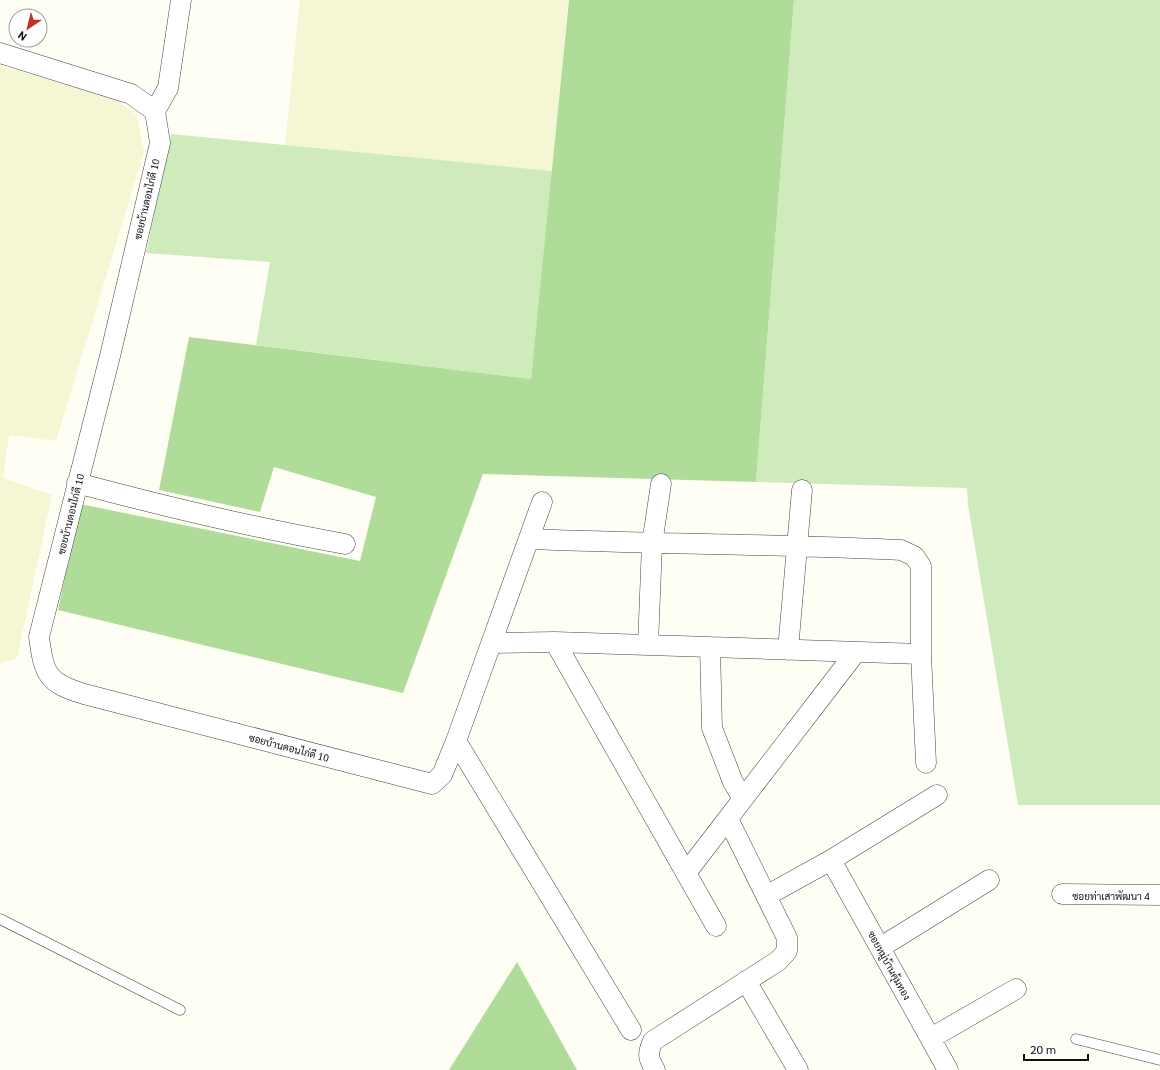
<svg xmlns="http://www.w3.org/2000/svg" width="1160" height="1070" font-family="Georgia,Sarabun,serif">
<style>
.farmland{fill:#f5f6d3}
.green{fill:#cfebbc}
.forest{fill:#b0dc9a}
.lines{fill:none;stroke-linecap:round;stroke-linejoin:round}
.lane-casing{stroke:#434343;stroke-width:11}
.street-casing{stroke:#434343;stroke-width:21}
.lane{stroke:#fff;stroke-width:10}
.street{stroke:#fff;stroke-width:20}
.labels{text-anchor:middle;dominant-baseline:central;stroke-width:4;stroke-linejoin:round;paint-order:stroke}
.street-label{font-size:10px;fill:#101010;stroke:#fff}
</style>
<rect width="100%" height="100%" fill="#fffef4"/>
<path class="farmland" d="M 300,0 L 568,0 L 553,171 L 285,145 Z
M 0,66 L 114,98 L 137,115 L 144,152 L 56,441 L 9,435 L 3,478 L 52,495 L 17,658 L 0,664 Z"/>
<path class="green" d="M 794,0 L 1160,0 L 1160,805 L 1018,805 L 968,505 L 967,488 L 756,482 Z
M 171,134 L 553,171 L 531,379 L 256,345 L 270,262 L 146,253 Z"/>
<path class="forest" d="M 569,0 L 794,0 L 756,482 L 483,474 L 403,693 L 58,610 L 80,504 L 360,561 L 376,497 L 274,467 L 260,512 L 159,490 L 189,337 L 531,379 Z
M 517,962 L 577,1070 L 449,1070 Z"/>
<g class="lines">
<defs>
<path id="lane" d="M 0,919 L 180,1010
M 1076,1039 L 1160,1060"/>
<path id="street" d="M 0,53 L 131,94 L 155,111 L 160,143 L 110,356 L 39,637 C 44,674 47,683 84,694 L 432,784 L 442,775 L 456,741 L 542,502
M 155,111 L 168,88 L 181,0
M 77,483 C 166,507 255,528 345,544
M 529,539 C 653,544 777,544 901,550 L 914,556 L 921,566 L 921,654 L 926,763
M 555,642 L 716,926
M 491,643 L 555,642 L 921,654
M 648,645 L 652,544 L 661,484
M 710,647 L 712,728 L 733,782 L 743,799
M 788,650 L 802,490
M 456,741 L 631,1030
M 831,860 L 948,1070
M 686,873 L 856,652
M 1062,894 L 1160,895
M 766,896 L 831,860 L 937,795
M 881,947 L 989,880
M 746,981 L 798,1070
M 931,1038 L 1016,989
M 655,1070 C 648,1058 647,1054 653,1041 L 778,961 L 787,951 L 787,938 L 728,819"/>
</defs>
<use href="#lane" class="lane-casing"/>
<use href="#street" class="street-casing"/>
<use href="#lane" class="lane"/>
<use href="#street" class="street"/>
</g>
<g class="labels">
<g class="street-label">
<text transform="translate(146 199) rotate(-77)">ซอยบ้านดอนไก่ดี 10</text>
<text transform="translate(70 514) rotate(-76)">ซอยบ้านดอนไก่ดี 10</text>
<text transform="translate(289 747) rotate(15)">ซอยบ้านดอนไก่ดี 10</text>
<text x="1111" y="895">ซอยท่าเสาพัฒนา 4</text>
<text transform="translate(890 965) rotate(61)">ซอยหมู่บ้านคุ้มทอง</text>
</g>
</g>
<g transform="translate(28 28) rotate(215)"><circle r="19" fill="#ffffff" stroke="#9f9f9f"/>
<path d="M0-3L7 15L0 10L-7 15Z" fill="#c53024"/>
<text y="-6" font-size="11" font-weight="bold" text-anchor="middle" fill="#101010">N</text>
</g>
<path d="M1024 1054v6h64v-6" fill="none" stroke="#101010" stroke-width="2"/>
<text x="1030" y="1054" font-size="12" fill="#101010" stroke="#ffffff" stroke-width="3" paint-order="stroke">20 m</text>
</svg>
